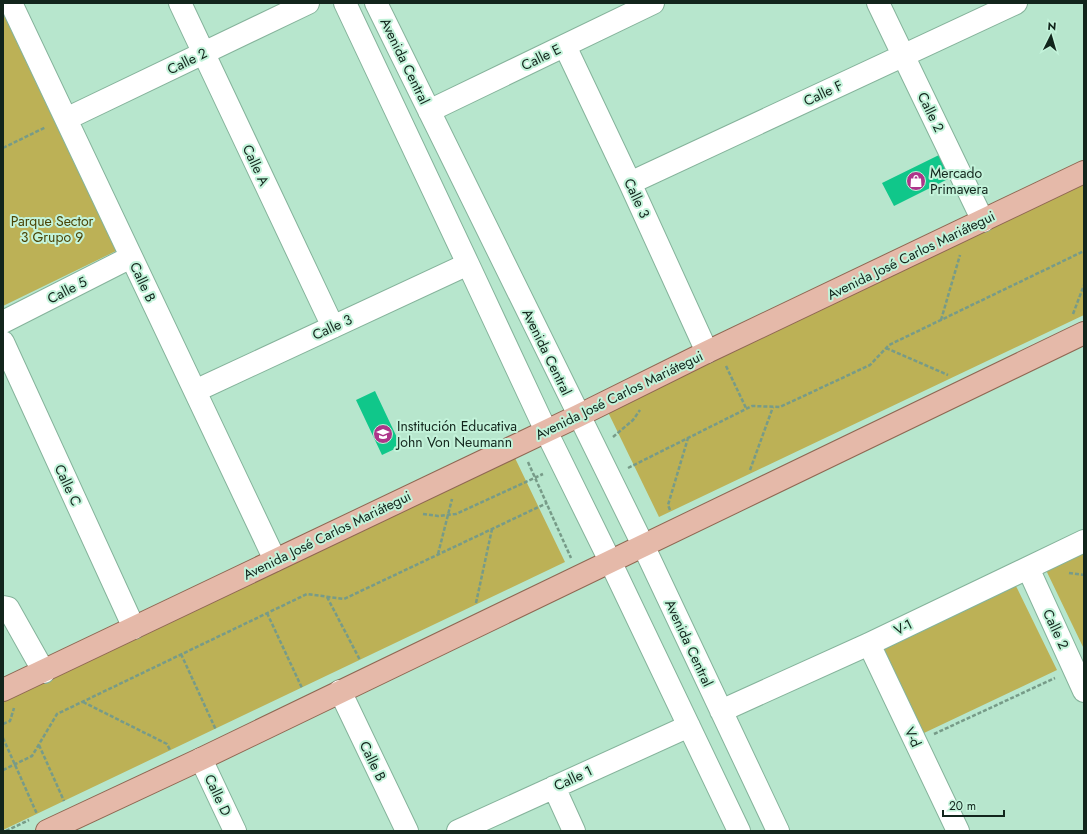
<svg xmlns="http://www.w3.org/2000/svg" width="1087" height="834" font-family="Jost,sans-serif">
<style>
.green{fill:#bcb156}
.building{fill:#10c78a}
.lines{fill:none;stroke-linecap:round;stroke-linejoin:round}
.minor-casing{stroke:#85b39b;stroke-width:24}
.major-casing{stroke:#8f6752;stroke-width:24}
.path{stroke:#779b88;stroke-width:2.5;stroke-dasharray:4 2;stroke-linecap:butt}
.minor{stroke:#fff;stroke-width:22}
.major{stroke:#e5b9a9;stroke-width:22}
.labels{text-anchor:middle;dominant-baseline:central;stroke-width:4;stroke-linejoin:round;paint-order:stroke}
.street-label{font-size:14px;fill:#12251c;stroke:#c3f3da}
.poi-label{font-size:14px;fill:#12251c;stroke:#c3f3da;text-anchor:start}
.park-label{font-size:14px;fill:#4a4306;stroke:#c3f3da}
</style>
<rect width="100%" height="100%" fill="#b7e6cd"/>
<path class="green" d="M 3,13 L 116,251 L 3,306 Z
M 1084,181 L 1084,315 L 659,517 L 606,408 Z
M 515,458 L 565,562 L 3,830 L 3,702 Z
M 1084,549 L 1084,649 L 1045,568 Z
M 1015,584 L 1057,670 L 924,733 L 882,647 Z"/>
<path class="building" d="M 939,155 L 950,178 L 894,206 L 882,183 Z
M 375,391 L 401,446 L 382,455 L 356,400 Z"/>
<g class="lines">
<defs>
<path id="minor" d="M 11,3 L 275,560
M 180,3 L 333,327
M 345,3 L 468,264 L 546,431 L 610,561 L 739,831
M 376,3 L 643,545 L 778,831
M 878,3 L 983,221
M 565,46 L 630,183 L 707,352
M 429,111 L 653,3
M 66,119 L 308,3
M 630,183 L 1016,3
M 3,322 L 131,257
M 3,342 L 134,628
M 195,391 L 468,264
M 1028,568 L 1084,691
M 3,607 L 8,608 L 44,672
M 869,644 L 958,831
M 340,691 L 407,831
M 721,711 L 869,644 L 1084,541
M 201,759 L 235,831
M 554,787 L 574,831
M 458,831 L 689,726"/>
<path id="major" d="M 3,690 L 578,416 L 707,352 L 1084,172
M 47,831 L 201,759 L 1084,333"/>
</defs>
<use href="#minor" class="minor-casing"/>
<use href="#major" class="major-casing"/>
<path class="path" d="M 3,148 L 46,127
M 1073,314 L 1084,285
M 941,320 L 960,255
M 886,348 L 948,375
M 726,366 L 746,408
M 613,437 L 633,420 L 640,410
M 528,462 L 571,558
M 628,468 L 752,406 L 780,407 L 870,365 L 889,345 L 1084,251
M 750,470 L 773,407
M 670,510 L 668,505 L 688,438
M 423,514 L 438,516 L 456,514 L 543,474
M 438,554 L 452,499
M 1069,573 L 1084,575
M 327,597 L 360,660
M 476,603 L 492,529
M 267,613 L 302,688
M 181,654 L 216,730
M 83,702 L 167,744 L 170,750
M 3,724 L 10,721 L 14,708
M 934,734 L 1055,678
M 3,738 L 37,814
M 39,745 L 64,801
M 3,770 L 32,756 L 57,714 L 307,594 L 344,599 L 547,503
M 6,831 L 29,820"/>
<use href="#minor" class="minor"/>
<use href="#major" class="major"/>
</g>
<defs>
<symbol id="shop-disc" viewBox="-11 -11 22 22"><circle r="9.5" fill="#ae358a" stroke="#c3f3da"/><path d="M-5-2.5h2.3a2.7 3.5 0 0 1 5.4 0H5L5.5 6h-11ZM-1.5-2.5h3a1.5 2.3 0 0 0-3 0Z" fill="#fff"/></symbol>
<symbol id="school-disc" viewBox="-11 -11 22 22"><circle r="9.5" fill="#ae358a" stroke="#c3f3da"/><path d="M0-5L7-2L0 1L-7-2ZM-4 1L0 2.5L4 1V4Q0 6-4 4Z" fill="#fff"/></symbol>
</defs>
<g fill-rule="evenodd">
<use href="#shop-disc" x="905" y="170" width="22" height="22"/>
<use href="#school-disc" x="372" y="423" width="22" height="22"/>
</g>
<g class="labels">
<g class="street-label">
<text transform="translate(541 57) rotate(-26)">Calle E</text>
<text transform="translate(187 61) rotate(-26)">Calle 2</text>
<text transform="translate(405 61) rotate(64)">Avenida Central</text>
<text transform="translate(823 93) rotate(-25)">Calle F</text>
<text transform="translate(931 112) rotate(64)">Calle 2</text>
<text transform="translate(256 165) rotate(65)">Calle A</text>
<text transform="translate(637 198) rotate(65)">Calle 3</text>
<text transform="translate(911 255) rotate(-26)">Avenida José Carlos Mariátegui</text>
<text transform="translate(143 282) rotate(65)">Calle B</text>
<text transform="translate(67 290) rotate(-27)">Calle 5</text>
<text transform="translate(332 327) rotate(-25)">Calle 3</text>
<text transform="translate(547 352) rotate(64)">Avenida Central</text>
<text transform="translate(619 395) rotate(-26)">Avenida José Carlos Mariátegui</text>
<text transform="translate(68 485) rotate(65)">Calle C</text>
<text transform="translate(327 535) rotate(-26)">Avenida José Carlos Mariátegui</text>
<text transform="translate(903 627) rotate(-26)">V-1</text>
<text transform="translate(1056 629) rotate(65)">Calle 2</text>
<text transform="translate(689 643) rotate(65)">Avenida Central</text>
<text transform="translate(913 737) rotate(65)">V-d</text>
<text transform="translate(373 761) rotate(64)">Calle B</text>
<text transform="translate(573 778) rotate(-25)">Calle 1</text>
<text transform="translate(218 795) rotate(65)">Calle D</text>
</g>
<g class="poi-label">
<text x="930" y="173">Mercado<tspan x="930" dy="16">Primavera</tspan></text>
<text x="397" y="426">Institución Educativa<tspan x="397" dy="16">John Von Neumann</tspan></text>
</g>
<g class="park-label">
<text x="52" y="221">Parque Sector<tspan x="52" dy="16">3 Grupo 9</tspan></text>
</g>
</g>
<rect width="1087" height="834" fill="none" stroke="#12251c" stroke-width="8"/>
<g transform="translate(1051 36) rotate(5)" stroke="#c3f3da" stroke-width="3" paint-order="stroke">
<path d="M0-3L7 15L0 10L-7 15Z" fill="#12251c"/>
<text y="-6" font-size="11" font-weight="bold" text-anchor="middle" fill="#12251c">N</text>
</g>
<path d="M943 810v6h61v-6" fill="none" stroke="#12251c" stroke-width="2"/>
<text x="949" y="810" font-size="12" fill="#12251c" stroke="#c3f3da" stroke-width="3" paint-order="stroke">20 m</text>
</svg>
